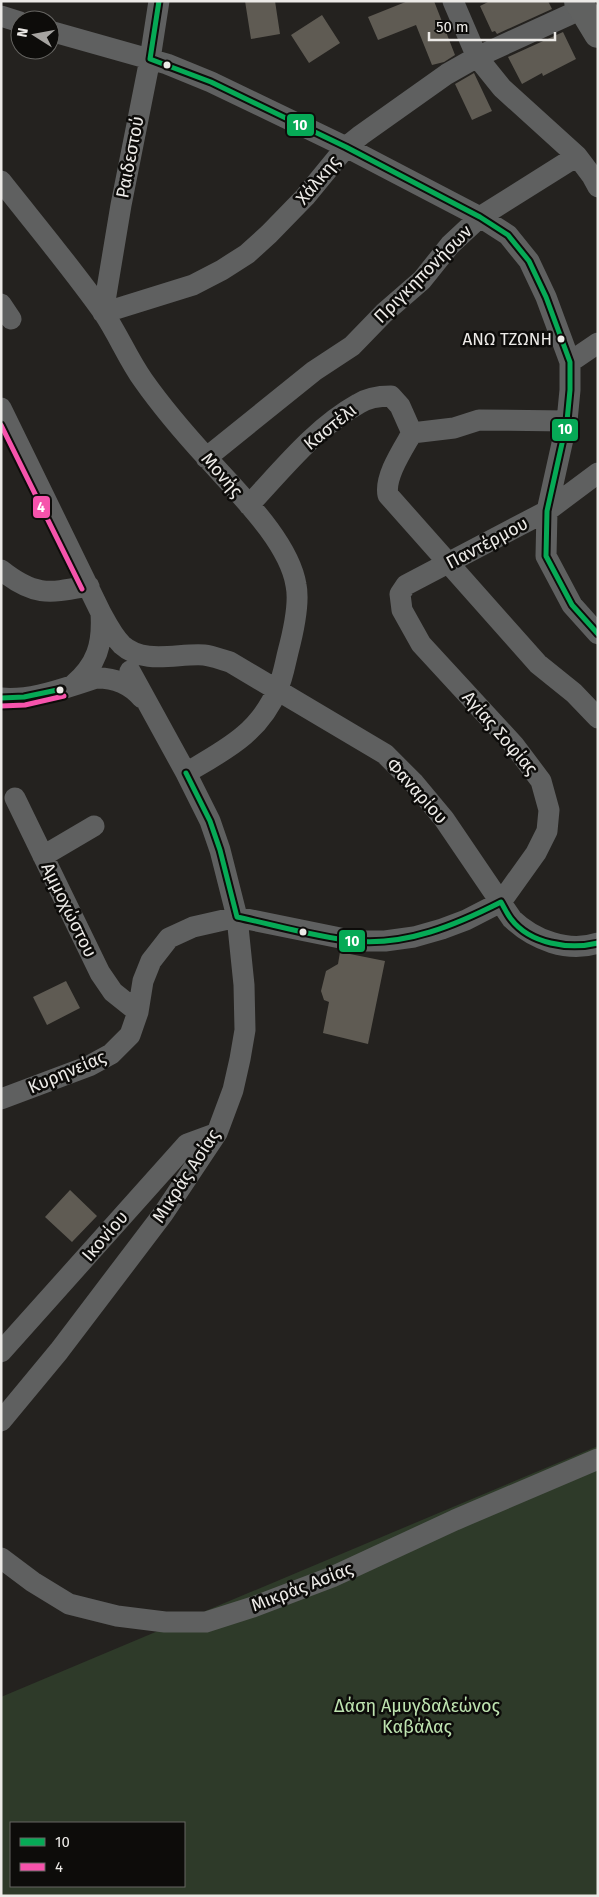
<svg xmlns="http://www.w3.org/2000/svg" width="599" height="1897" font-family="'Fira Sans',sans-serif">
<style>
.green{fill:#2e3a29;fill-rule:evenodd}
.building{fill:#5f5b53}
.lines{fill:none;stroke-linecap:round;stroke-linejoin:round}
.minor{stroke:#5f6060;stroke-width:21}
.major{stroke:#606160;stroke-width:28}
.bus-1-casing{stroke:#0d0c0a;stroke-width:9}
.bus-2-casing{stroke:#0d0c0a;stroke-width:9}
.bus-1{stroke:#06aa56;stroke-width:5}
.bus-2{stroke:#f653ac;stroke-width:5}
.bus-dot{fill:#eceae7;stroke:#0d0c0a;stroke-width:2}
.labels{text-anchor:middle;dominant-baseline:central;stroke-width:5;stroke-linejoin:round;paint-order:stroke}
.bus-label{font-size:17px;fill:#eceae7;stroke:#0d0c0a;text-anchor:end}
.street-label{font-size:18px;fill:#eceae7;stroke:#0d0c0a}
.park-label{font-size:18px;fill:#bee3b0;stroke:#0d0c0a}
.line-badge{stroke:#0d0c0a;stroke-width:2}
.badge-label{font-size:14px;text-anchor:middle;font-weight:bold;fill:#fff}
</style>
<rect width="100%" height="100%" fill="#24221f"/>
<path class="green" d="M 598,1446 L 598,1896 L 1,1896 L 1,1697 ZM 11,1823 L 184,1823 L 184,1886 L 11,1886 Z"/>
<path class="building" d="M 245,1 L 275,1 L 280,34 L 251,39 Z
M 408,1 L 434,1 L 455,55 L 444,62 L 432,65 L 416,25 L 378,40 L 368,17 Z
M 490,1 L 548,1 L 552,9 L 497,34 L 495,31 L 492,32 L 480,6 Z
M 322,15 L 340,43 L 309,63 L 291,35 Z
M 563,32 L 576,59 L 543,76 L 542,73 L 522,84 L 508,57 Z
M 474,73 L 492,111 L 472,120 L 455,84 Z
M 340,952 L 385,961 L 368,1044 L 323,1033 L 329,1002 L 324,1000 L 321,991 L 326,971 L 338,964 Z
M 66,981 L 80,1008 L 47,1025 L 33,997 Z
M 70,1190 L 97,1216 L 72,1242 L 45,1217 Z"/>
<g class="lines">
<path class="minor" d="M 159,1 L 150,59 L 121,205 L 103,313 L 193,285 L 222,270 L 247,254 L 269,234 L 305,197 L 346,147 L 361,135 L 447,74 L 477,57 L 582,9
M 453,1 L 477,57 L 502,88 L 577,156 L 592,176 L 598,187
M 1,16 L 20,22
M 50,31 L 167,64 L 211,82 L 346,147 L 480,217 L 508,235 L 529,261 L 546,297 L 570,362 L 570,390 L 567,421 L 547,511 L 546,556 L 572,605 L 598,634
M 1,181 C 35,224 71,267 103,312 C 118,334 128,359 143,380 C 162,407 186,435 208,459 C 237,492 289,541 296,585 C 300,604 293,633 288,652 C 285,664 283,677 278,688 C 260,733 225,750 186,773
M 1,304 L 11,319
M 570,362 L 598,343
M 1,408 L 101,613 C 107,624 113,636 122,645 C 144,665 178,653 204,655 C 213,656 222,660 230,662 L 385,754 L 414,783 L 444,819 L 512,919 C 534,940 568,953 598,943
M 412,433 C 403,449 384,477 388,495 L 538,664 L 574,693 L 598,718
M 206,458 L 314,371 L 352,346 L 384,313 L 422,280 L 450,245 L 480,217 L 577,156
M 249,505 C 282,470 315,428 358,404 C 367,398 380,396 391,396 L 400,406 L 412,433 L 454,428 L 479,420 L 567,421
M 1,570 C 35,597 49,593 89,586
M 73,685 C 97,665 103,644 101,613
M 1,698 C 34,701 66,687 97,678 C 115,678 131,685 142,698
M 15,798 L 100,973 L 113,992 L 138,1012
M 43,856 L 94,826
M 1,1099 L 89,1066 L 111,1054 L 130,1035 L 138,1012 L 143,981 L 151,961 L 169,938 L 193,927 L 237,917 L 355,941 L 385,941 L 414,937 L 442,929 L 466,920 L 501,902 L 536,853 L 547,831 L 549,810 L 541,781 L 514,745 L 421,644 L 402,610 L 400,594 L 406,585 L 547,511 L 598,473
M 1,1352 L 187,1144 L 217,1133
M 1,1421 L 59,1351 L 163,1214 L 217,1133 L 233,1090 L 240,1059 L 245,1030 L 244,985 L 237,917 L 220,850 L 210,821 L 186,773 L 130,671
M 1,1558 L 33,1582 L 69,1604 L 117,1616 L 165,1622 L 206,1622 L 253,1607 L 332,1577 L 455,1520 L 598,1459"/>
<path class="major" d="M 578,1 L 598,34"/>
<defs>
<path id="bus-1" d="M 159,1 L 150,59 L 211,82 L 346,147 L 480,217 L 508,235 L 529,261 L 546,297 L 570,362 L 570,390 L 567,421 L 547,511 L 546,556 L 572,605 L 598,634
M 1,698 L 24,697 L 62,689
M 186,773 L 210,821 L 220,850 L 237,917 C 275,925 315,937 354,941 C 406,946 456,925 501,902 C 504,907 507,914 511,919 C 530,944 569,950 598,943"/>
<path id="bus-2" d="M 1,425 L 82,589
M 1,706 L 25,705 L 64,696"/>
</defs>
<use href="#bus-1" class="bus-1-casing"/>
<use href="#bus-2" class="bus-2-casing"/>
<use href="#bus-1" class="bus-1"/>
<use href="#bus-2" class="bus-2"/>
</g>
<g class="bus-dot">
<circle cx="167" cy="65" r="4.5"/>
<circle cx="561" cy="339" r="4.5"/>
<circle cx="60" cy="690" r="4.5"/>
<circle cx="303" cy="932" r="4.5"/>
</g>
<g class="labels">
<g class="bus-label">
<text x="552" y="339">ΑΝΩ ΤΖΩΝΗ</text>
</g>
<g class="street-label">
<text transform="translate(130 157) rotate(-79)">Ραιδεστού</text>
<text transform="translate(318 180) rotate(-50)">Χάλκης</text>
<text transform="translate(423 274) rotate(-45)">Πριγκηπονήσων</text>
<text transform="translate(330 427) rotate(-39)">Καστέλι</text>
<text transform="translate(222 475) rotate(49)">Μονής</text>
<text transform="translate(487 543) rotate(-28)">Παντέρμου</text>
<text transform="translate(500 733) rotate(49)">Αγίας Σοφίας</text>
<text transform="translate(417 791) rotate(48)">Φαναρίου</text>
<text transform="translate(69 910) rotate(64)">Αμμοχώστου</text>
<text transform="translate(67 1072) rotate(-23)">Κυρηνείας</text>
<text transform="translate(186 1176) rotate(-57)">Μικράς Ασίας</text>
<text transform="translate(105 1236) rotate(-49)">Ικονίου</text>
<text transform="translate(302 1587) rotate(-21)">Μικράς Ασίας</text>
</g>
<g class="park-label">
<text x="417" y="1706">Δάση Αμυγδαλεώνος<tspan x="417" dy="21">Καβάλας</tspan></text>
</g>
</g>
<g class="line-badge">
<rect x="286" y="113" width="29" height="24" rx="5" fill="#06aa56"/>
<rect x="551" y="418" width="28" height="24" rx="5" fill="#06aa56"/>
<rect x="32" y="495" width="19" height="24" rx="5" fill="#f653ac"/>
<rect x="338" y="929" width="28" height="24" rx="5" fill="#06aa56"/>
</g>
<g class="badge-label">
<text x="300" y="130">10</text>
<text x="565" y="434">10</text>
<text x="41" y="512">4</text>
<text x="352" y="946">10</text>
</g>
<rect width="599" height="1897" fill="none" stroke="#eceae7" stroke-width="5"/>
<rect x="10" y="1822" width="175" height="65" fill="#0d0c0a" stroke="#666562"/>
<rect x="20" y="1838" width="25" height="8" fill="#06aa56" stroke="#666562"/>
<text x="55" y="1847" font-size="15" fill="#eceae7">10</text>
<rect x="20" y="1863" width="25" height="8" fill="#f653ac" stroke="#666562"/>
<text x="55" y="1872" font-size="15" fill="#eceae7">4</text>
<g transform="translate(35 35) rotate(281)"><circle r="24" fill="#0d0c0a" stroke="#666562"/>
<path d="M0-4L9 19L0 12L-9 19Z" fill="#a6a4a1"/>
<text y="-8" font-size="14" font-weight="bold" text-anchor="middle" fill="#eceae7">N</text>
</g>
<path d="M429 32v8h126v-8" fill="none" stroke="#eceae7" stroke-width="2.5"/>
<text x="436" y="32" font-size="15" fill="#eceae7" stroke="#0d0c0a" stroke-width="4" paint-order="stroke">50 m</text>
</svg>
